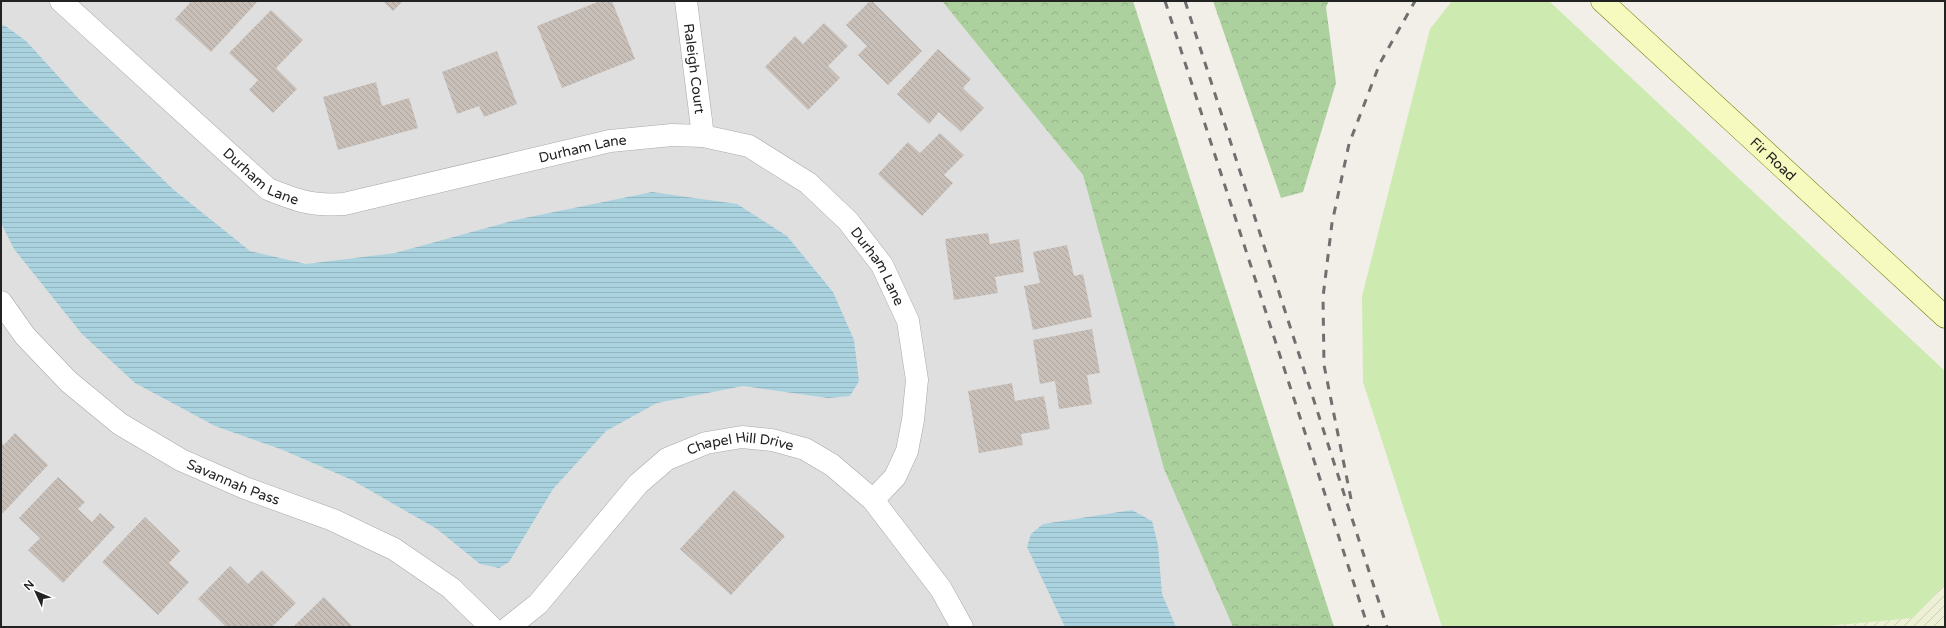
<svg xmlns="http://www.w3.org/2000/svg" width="1946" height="628" font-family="'Varela Round',sans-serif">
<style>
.residential{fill:#e0dfdf}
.farmland{fill:url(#farmland-furrows)}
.grass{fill:#cdebb0}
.forest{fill:url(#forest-crowns)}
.water{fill:url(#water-rules)}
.building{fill:url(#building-back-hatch)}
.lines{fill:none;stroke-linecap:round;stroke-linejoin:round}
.street-casing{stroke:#a9a9a9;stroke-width:23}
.secondary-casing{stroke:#707d05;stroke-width:23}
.street{stroke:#fff;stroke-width:22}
.secondary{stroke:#f7fabf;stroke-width:22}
.rail{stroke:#707070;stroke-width:3;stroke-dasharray:8 8;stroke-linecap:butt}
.labels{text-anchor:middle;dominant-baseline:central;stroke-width:4;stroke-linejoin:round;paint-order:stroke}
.street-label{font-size:14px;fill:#222;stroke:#fff}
</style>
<defs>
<pattern id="farmland-furrows" width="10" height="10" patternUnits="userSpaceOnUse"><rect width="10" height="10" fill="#eef0d5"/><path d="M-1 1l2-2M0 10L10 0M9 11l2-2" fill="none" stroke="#ccceb7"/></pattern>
<pattern id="forest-crowns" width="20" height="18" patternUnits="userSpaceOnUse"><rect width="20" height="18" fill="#add19e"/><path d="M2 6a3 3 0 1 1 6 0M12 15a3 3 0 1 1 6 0" fill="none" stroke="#95b388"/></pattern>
<pattern id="water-rules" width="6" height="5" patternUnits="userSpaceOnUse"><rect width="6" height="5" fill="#aad3df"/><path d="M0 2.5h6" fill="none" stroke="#92b5bf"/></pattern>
<pattern id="building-back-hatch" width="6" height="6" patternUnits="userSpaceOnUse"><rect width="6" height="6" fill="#c7bfb8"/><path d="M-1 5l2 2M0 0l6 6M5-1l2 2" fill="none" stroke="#aba49e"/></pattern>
</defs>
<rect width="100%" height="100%" fill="#f2efe9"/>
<path class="residential" d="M 1,1 L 942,1 L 1083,175 L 1164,469 L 1233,627 L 1,627 Z"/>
<path class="farmland" d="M 1945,584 L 1945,627 L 1817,627 L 1913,618 Z"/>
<path class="grass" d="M 1452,1 L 1549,1 L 1945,371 L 1945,584 L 1913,618 L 1817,627 L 1442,627 L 1363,382 L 1362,296 L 1430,29 Z"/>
<path class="forest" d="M 942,1 L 1133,1 L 1334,627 L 1233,627 L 1164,469 L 1083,175 Z
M 1213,1 L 1329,1 L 1326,7 L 1336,83 L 1303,192 L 1281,198 Z"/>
<path class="water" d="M 4,25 L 26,41 L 79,99 L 174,190 L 250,251 L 306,264 L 395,253 L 515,220 L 652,192 L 737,204 L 787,236 L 833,292 L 854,340 L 859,381 L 850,396 L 828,398 L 743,386 L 657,403 L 606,431 L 553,489 L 509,562 L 499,568 L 480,564 L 437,529 L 352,480 L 283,450 L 215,426 L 135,383 L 82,334 L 14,249 L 1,223 L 1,26 Z
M 1132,510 L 1152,521 L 1158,545 L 1162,594 L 1176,627 L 1065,627 L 1027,547 L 1031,534 L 1043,524 Z"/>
<path class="building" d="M 188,1 L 258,1 L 211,52 L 175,19 L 190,3 Z
M 383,1 L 403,1 L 393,11 Z
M 600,1 L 612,1 L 635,59 L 562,88 L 537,26 Z
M 870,1 L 872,1 L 922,51 L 888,85 L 858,55 L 867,46 L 846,25 Z
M 271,10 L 303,40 L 276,68 L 297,89 L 273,113 L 249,90 L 258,80 L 229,53 Z
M 824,23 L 848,46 L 828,66 L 840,78 L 808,110 L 765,67 L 795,36 L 803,44 Z
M 938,49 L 971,79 L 963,88 L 984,108 L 961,132 L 939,112 L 929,124 L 897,94 Z
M 497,51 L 517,104 L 484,117 L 479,106 L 457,114 L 442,72 Z
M 376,82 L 382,106 L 409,98 L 418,128 L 338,150 L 323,97 Z
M 940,133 L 964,155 L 944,175 L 953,183 L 922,216 L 878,174 L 908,142 L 920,153 Z
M 988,233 L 990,244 L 1019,239 L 1024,272 L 995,277 L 998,293 L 954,300 L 945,239 Z
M 1067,245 L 1074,276 L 1083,274 L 1092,317 L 1033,330 L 1024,286 L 1040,283 L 1033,252 Z
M 1092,329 L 1100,373 L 1087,375 L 1092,404 L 1059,409 L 1055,381 L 1040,384 L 1033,340 Z
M 1012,383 L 1015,401 L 1044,396 L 1050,429 L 1021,434 L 1023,445 L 979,453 L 968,391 Z
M 15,433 L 48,465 L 3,513 L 1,511 L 1,442 L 4,445 Z
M 58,477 L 85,502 L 78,509 L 92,522 L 100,513 L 115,527 L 63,583 L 28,550 L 40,538 L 19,518 Z
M 734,490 L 785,536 L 731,595 L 680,549 Z
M 145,517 L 180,551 L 169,563 L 189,582 L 158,615 L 102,562 Z
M 230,566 L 248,584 L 262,570 L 296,603 L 272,627 L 226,627 L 198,599 Z
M 324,597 L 353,627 L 293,627 Z"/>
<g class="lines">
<defs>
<g id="street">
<path id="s1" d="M 61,1 L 268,189 C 298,201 311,206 344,204 L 610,141 L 672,135 L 703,136 L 749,146 L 808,183 L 848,221 L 882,265 L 908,321 L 917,380 L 913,420 L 907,451 L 895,477 L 873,500"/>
<path id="s2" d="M 686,1 L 703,136"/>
<path id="s3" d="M 1,302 L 25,336 L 69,382 L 120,424 L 181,460 L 245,488 L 333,520 L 394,549 L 451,588 L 491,627"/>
<path id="s4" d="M 509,627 L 538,604 L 638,484 L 667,459 L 706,443 L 742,437 L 772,440 L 805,449 L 832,465 L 873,500 L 941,589 L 962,627"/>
</g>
<g id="secondary">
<path id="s5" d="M 1602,1 L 1945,317"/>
</g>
</defs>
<use href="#street" class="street-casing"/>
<use href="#secondary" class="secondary-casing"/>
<use href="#street" class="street"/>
<use href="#secondary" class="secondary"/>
<path class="rail" d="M 1165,1 L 1368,627
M 1185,1 L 1387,627
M 1351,499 L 1324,365 L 1323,297 L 1332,223 L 1349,144 L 1380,63 L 1415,1"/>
</g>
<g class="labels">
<g class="street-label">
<text stroke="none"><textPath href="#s2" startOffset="68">Raleigh Court</textPath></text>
<text stroke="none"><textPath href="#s1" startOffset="603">Durham Lane</textPath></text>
<text stroke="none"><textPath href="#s5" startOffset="233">Fir Road</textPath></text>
<text stroke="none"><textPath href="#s1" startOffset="267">Durham Lane</textPath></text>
<text stroke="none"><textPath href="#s1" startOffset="951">Durham Lane</textPath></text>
<text stroke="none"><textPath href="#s4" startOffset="308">Chapel Hill Drive</textPath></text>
<text stroke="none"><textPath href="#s3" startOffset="299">Savannah Pass</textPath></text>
</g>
</g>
<rect width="1946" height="628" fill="none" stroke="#222222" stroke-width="4"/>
<g transform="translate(36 592) rotate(314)" stroke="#ffffff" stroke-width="3" paint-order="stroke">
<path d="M0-3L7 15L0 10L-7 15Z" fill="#222222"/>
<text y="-6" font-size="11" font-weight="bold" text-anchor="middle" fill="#222222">N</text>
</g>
</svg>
